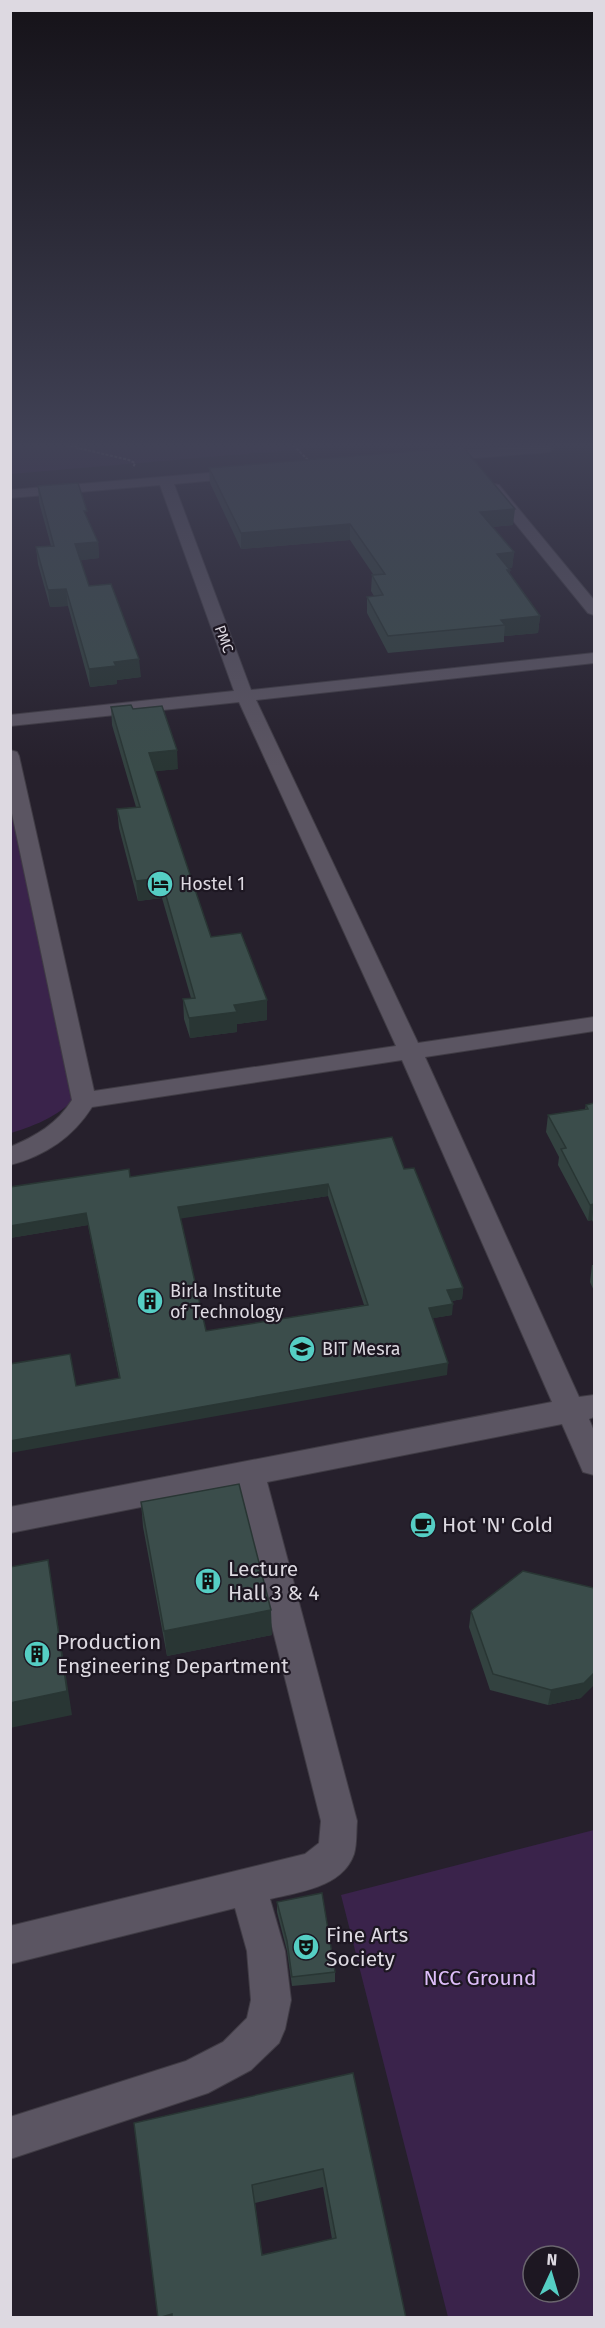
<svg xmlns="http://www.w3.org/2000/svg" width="605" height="2328" font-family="'Fira Sans',sans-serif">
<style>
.green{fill:#3a234b;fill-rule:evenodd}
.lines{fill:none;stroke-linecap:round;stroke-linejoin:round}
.minor-casing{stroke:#403c45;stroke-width:2}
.path{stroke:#89848e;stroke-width:2;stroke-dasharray:3 1.5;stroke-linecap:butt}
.minor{fill:#5b5562;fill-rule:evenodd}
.wall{fill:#334240;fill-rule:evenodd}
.shaded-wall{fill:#293634}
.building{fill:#3b4d4b;stroke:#293634;stroke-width:1.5;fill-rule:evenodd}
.labels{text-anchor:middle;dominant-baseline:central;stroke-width:4.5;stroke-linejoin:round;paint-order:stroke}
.far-street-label{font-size:15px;fill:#ddd9e1;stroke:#1d1722}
.poi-label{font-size:18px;fill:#ddd9e1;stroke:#1d1722;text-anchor:start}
.near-poi-label{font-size:21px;fill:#ddd9e1;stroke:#1d1722;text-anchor:start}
.near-park-label{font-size:21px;fill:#debefa;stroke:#1d1722}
</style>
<rect width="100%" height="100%" fill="#26202c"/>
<path class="green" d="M 11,442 L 386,442 L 11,474 Z
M 10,768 L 79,1093 C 62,1115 37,1125 11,1133 Z
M 594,1830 L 594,2317 L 448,2317 L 341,1895 ZM 533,2256 L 569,2256 L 569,2292 L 533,2292 Z"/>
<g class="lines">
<defs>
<path id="minor" d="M 545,445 L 550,446 L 552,449 L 550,452 L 435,461 L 428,457 L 435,453 Z
M 243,470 L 248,471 L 250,474 L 248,477 L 174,484 L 251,690 L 594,653 L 594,663 L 256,700 L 418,1043 L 594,1017 L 594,1031 L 425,1057 L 579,1397 L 594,1395 L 594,1417 L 589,1419 L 594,1431 L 594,1475 L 583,1472 L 562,1424 L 267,1482 L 357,1821 C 356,1831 357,1844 354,1854 C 343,1887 299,1892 270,1899 L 285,1951 L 291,2000 L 285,2029 L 279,2043 L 251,2070 L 208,2093 L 10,2159 L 10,2117 L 186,2061 L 223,2042 L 247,2018 L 251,2000 L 247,1951 L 235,1908 L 10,1964 L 10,1926 L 305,1854 L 319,1843 L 321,1821 L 237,1488 L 10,1533 L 10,1507 L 552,1402 L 402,1060 L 92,1107 C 73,1137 45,1156 10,1165 L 10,1147 C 36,1136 57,1124 72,1100 L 10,804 L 10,750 L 17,752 L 19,756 L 94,1091 L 396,1046 L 239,702 L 10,726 L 10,715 L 234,691 L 160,485 L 10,498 L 10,490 Z
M 494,484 L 499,485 L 594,600 L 594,615 L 588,613 L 489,491 L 487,488 Z"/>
</defs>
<use href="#minor" class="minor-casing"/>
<path class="path" d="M 53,442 L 129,460 L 135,463 L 133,468
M 290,442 L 311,463"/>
<use href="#minor" class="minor"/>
</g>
<path class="wall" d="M 209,468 L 513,525 L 492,527 L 514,552 L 512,568 L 509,568 L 510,574 L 540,616 L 538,633 L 504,636 L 504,642 L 388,653 L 367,613 L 367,597 L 374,596 L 371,591 L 372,575 L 373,574 L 350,540 L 241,549 L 210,483 Z
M 38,486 L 88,520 L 98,542 L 99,558 L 80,560 L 89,586 L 141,677 L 117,680 L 117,684 L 90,687 L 68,606 L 50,607 L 38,564 L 36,547 L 51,546 L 39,502 Z
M 111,707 L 133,709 L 178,769 L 155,771 L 211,937 L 267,1020 L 237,1024 L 237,1032 L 190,1038 L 184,1019 L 183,999 L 191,998 L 162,898 L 138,901 L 119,828 L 117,809 L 136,807 L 112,725 Z
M 594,1103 L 594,1224 L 592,1220 L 588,1221 L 558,1165 L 559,1157 L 546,1132 L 548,1115 L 585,1109 L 586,1105 Z
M 404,1169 L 463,1288 L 462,1299 L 452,1301 L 452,1315 L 433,1318 L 447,1375 L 76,1386 L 119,1378 L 88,1225 L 10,1238 L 130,1177 ZM 328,1196 L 364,1305 L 206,1331 L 180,1218 Z
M 592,1265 L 594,1265 L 594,1291 L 590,1282 Z
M 141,1502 L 272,1635 L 167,1656 L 143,1527 Z
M 471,1611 L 581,1698 L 548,1705 L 490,1690 L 469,1627 Z
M 277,1902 L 335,1972 L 335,1982 L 292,1986 L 287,1951 L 277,1912 Z
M 353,2073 L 406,2318 L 158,2318 L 134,2123 ZM 323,2187 L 332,2239 L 262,2255 L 255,2203 Z"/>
<path class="shaded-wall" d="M 515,509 L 513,525 L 479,528 L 480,512 Z
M 350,524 L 350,540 L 241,549 L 241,533 Z
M 98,542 L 99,558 L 76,561 L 75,544 Z
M 514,552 L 512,568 L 495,570 L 497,554 Z
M 66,589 L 68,606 L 50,607 L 48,590 Z
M 540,616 L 538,633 L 504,636 L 505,625 L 501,620 Z
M 139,659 L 141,677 L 117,680 L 117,684 L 90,687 L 89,669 L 114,662 Z
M 177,750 L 178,769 L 150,772 L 149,753 Z
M 161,878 L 162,898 L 138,901 L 136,881 Z
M 267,1000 L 267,1020 L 237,1024 L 237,1032 L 190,1038 L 189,1018 L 234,1005 Z
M 328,1184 L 328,1196 L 178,1219 L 178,1207 Z
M 594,1204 L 592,1220 L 588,1221 L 590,1205 Z
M 86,1213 L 88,1225 L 10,1238 L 10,1226 Z
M 463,1288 L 462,1299 L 446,1302 L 447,1290 Z
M 453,1304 L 452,1315 L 429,1319 L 429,1308 Z
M 448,1363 L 447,1375 L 10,1453 L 10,1441 Z
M 48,1560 L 72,1715 L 10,1728 L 10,1703 Z
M 271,1610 L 272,1635 L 167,1656 L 164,1631 Z
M 594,1673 L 594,1685 L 581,1698 L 548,1705 L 551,1690 Z
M 172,2314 L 172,2318 L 159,2318 Z"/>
<path class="building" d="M 463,447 L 515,509 L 480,512 L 514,552 L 497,554 L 510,570 L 507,570 L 540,616 L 501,620 L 505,625 L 388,636 L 367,597 L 383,595 L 372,575 L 385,574 L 350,524 L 241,533 L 209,468 Z
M 78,483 L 87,511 L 84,511 L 98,542 L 75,544 L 89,586 L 111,584 L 139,659 L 114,662 L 116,666 L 89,669 L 66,589 L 48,590 L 36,547 L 54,546 L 38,486 Z
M 131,705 L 133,709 L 162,706 L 177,750 L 149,753 L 211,937 L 241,933 L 267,1000 L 234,1005 L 237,1012 L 189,1018 L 183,999 L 195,998 L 161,878 L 136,881 L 117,809 L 140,807 L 111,707 Z
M 594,1103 L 594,1204 L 590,1205 L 561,1149 L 566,1148 L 548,1115 L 588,1109 L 586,1105 Z
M 392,1137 L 404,1169 L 414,1168 L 463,1288 L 447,1290 L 453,1304 L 429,1308 L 448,1363 L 10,1441 L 10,1364 L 70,1354 L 76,1386 L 120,1378 L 86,1213 L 10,1226 L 10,1187 L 129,1169 L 130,1177 ZM 328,1184 L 368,1305 L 206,1331 L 178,1207 Z
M 239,1484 L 271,1610 L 164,1631 L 141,1502 Z
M 48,1560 L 67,1691 L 10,1703 L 10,1567 Z
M 523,1571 L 594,1588 L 594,1673 L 584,1683 L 551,1690 L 493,1674 L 471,1611 Z
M 322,1893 L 335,1972 L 292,1977 L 287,1941 L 277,1902 Z
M 353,2073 L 406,2318 L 172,2318 L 172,2314 L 158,2318 L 134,2123 ZM 323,2169 L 336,2238 L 262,2255 L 252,2185 Z"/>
<linearGradient id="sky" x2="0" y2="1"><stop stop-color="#151218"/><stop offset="0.58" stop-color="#414256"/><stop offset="1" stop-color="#414256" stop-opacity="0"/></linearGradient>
<rect width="605" height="768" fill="url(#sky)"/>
<defs>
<symbol id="hotel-disc" viewBox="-11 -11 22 22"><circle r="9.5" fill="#55cec4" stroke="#1d1722"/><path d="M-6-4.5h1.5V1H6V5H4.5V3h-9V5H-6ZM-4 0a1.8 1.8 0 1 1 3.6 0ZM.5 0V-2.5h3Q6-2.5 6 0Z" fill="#111"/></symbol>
<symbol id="building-disc" viewBox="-11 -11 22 22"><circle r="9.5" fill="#55cec4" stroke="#1d1722"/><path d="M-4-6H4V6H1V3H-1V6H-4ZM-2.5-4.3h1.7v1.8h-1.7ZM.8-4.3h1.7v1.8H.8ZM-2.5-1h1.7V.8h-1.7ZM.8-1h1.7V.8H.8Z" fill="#111"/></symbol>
<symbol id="university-disc" viewBox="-11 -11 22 22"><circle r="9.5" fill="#55cec4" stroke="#1d1722"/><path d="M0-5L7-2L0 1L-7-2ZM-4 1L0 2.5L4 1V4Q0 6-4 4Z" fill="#111"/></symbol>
<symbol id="cafe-disc" viewBox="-11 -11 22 22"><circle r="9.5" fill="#55cec4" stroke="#1d1722"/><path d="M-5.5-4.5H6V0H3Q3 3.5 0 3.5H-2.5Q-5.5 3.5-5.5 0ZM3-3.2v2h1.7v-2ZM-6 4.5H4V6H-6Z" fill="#111"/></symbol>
<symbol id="theatre-disc" viewBox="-11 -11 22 22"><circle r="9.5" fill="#55cec4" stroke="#1d1722"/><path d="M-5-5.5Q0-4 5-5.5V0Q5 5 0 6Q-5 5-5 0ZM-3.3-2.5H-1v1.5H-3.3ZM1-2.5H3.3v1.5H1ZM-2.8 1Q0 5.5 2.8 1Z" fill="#111"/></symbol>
</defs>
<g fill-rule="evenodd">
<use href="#hotel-disc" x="145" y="869" width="30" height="30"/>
<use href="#building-disc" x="135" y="1286" width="30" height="30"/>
<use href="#university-disc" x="287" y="1334" width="30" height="30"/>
<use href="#cafe-disc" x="408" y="1510" width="30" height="30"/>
<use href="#building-disc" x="193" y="1566" width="30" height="30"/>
<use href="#building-disc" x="22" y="1639" width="30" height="30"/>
<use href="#theatre-disc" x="291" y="1932" width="30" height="30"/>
</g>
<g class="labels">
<g class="far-street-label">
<text transform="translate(224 639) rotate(70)">PMC</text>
</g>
<g class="poi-label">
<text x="180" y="884">Hostel 1</text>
<text x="170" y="1291">Birla Institute<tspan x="170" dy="21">of Technology</tspan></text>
<text x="322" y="1349">BIT Mesra</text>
</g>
<g class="near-poi-label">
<text x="442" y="1525">Hot 'N' Cold</text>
<text x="228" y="1569">Lecture<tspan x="228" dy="24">Hall 3 &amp; 4</tspan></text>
<text x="57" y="1642">Production<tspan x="57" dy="24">Engineering Department</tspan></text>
<text x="326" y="1935">Fine Arts<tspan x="326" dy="24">Society</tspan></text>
</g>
<g class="near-park-label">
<text x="480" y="1978">NCC Ground</text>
</g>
</g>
<rect width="605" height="2328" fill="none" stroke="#ddd9e1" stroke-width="24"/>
<g transform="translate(551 2274) rotate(4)"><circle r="28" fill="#1d1722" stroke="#6a656e" stroke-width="1.5"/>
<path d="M0-4.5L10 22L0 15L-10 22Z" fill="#55cec4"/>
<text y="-9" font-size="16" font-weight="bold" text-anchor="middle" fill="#ddd9e1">N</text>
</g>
</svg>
